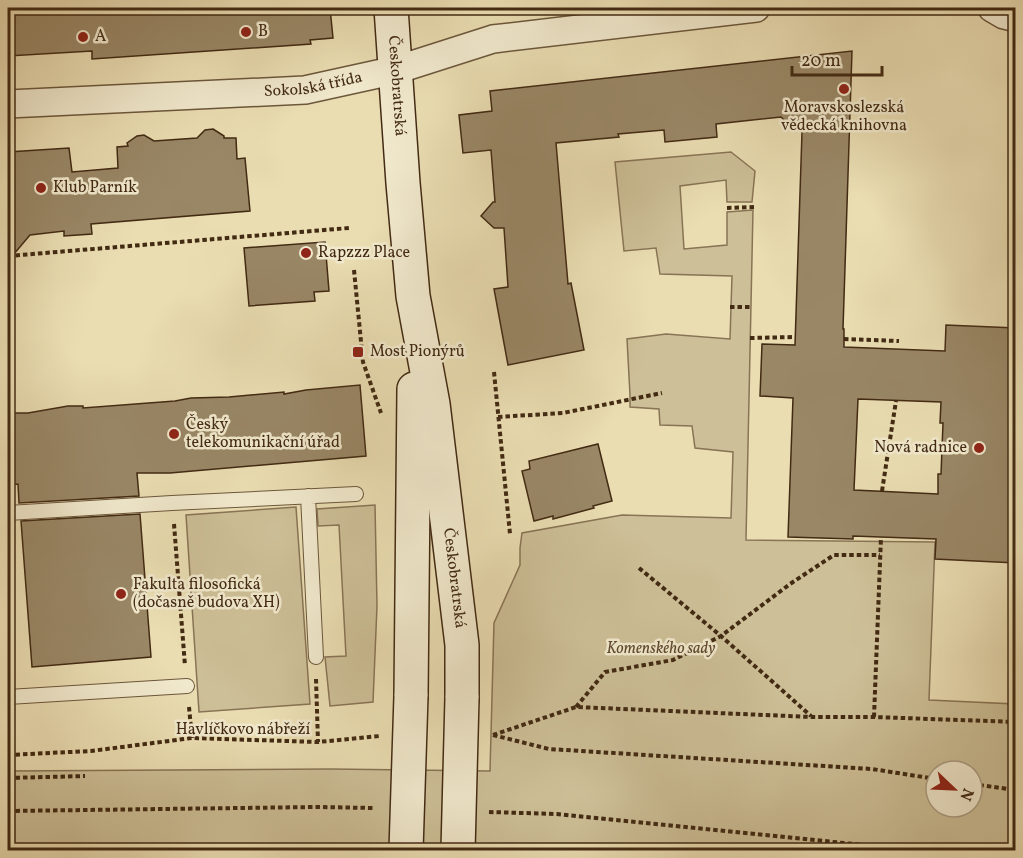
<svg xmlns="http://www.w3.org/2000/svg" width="1023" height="858" font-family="Vollkorn,serif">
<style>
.green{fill:#cdbf97;stroke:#887455;stroke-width:1.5;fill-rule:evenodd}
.water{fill:#b1a07c;stroke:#857152;stroke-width:1.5}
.building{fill:#998766;stroke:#422a13;stroke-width:1.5;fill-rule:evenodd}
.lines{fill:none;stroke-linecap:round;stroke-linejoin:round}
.lane-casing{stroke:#6c573b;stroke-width:16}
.street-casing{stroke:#6c573b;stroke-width:30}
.secondary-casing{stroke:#422a13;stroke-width:36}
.path{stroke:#422a13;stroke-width:4;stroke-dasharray:4.5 3;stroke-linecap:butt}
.lane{stroke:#f1e9cd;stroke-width:14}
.street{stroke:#f1e9cd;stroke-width:27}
.secondary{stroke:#f1e9cd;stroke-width:33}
.secondary-bridge-casing{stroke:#422a13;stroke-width:36;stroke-linecap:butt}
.secondary-bridge{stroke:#f1e9cd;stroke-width:33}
.poi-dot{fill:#8f2418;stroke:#f1e9cd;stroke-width:2}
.labels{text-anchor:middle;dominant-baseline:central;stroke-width:5;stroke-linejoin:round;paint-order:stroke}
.poi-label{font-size:16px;fill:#422a13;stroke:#f1e9cd;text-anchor:start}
.street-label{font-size:16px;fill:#422a13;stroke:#f1e9cd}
.park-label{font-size:16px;font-style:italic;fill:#5e482d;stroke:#f1e9cd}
</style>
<rect width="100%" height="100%" fill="#eaddb2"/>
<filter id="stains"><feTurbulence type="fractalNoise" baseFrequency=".00333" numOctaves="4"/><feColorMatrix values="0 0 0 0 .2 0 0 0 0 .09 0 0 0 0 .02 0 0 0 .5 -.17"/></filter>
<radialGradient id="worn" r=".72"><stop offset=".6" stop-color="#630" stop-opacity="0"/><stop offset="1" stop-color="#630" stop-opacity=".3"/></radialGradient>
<path class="green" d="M 731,152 L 755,171 L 752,202 L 727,202 L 726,180 L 680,186 L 684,249 L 727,245 L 727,212 L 753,210 L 746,540 L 935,542 L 929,700 L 1015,704 L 1015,850 L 398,850 L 8,849 L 8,771 L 331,769 L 490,771 L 494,623 L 520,565 L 520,548 L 522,533 L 622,515 L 731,518 L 733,452 L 695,448 L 692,426 L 660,425 L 659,409 L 630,407 L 630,395 L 627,339 L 666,334 L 730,339 L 732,276 L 660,274 L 656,248 L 624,251 L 615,162 ZM 936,771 L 972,771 L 972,807 L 936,807 Z
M 375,505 L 377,606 L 373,702 L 330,706 L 325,657 L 346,656 L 339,525 L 318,526 L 317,509 Z
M 296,507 L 310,704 L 199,712 L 186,515 Z"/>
<path class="water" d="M 8,849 L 398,850 L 8,850 Z"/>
<path class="building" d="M 8,8 L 330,8 L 333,38 L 310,40 L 311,44 L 92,59 L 92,51 L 8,56 Z
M 852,51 L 843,329 L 844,329 L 844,347 L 945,351 L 946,325 L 1016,328 L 1016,563 L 935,559 L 936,539 L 853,536 L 853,539 L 788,537 L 793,398 L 760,396 L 762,344 L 795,345 L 802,132 L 791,127 L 781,117 L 716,124 L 717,137 L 665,142 L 664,130 L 618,134 L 619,137 L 556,143 L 568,284 L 571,283 L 584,350 L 508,365 L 494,289 L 508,287 L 504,228 L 494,228 L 481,216 L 493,202 L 495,202 L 491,150 L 463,153 L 459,115 L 492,111 L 490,91 ZM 858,399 L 941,402 L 940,423 L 943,423 L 941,474 L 938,474 L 938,494 L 854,490 Z
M 213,129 L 224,136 L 224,138 L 236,138 L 237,159 L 245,158 L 250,211 L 91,224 L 92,234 L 64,236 L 64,231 L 30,235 L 8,261 L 8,152 L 69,148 L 72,172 L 118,168 L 117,147 L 128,146 L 127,143 L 137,136 L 144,135 L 154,141 L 197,138 L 205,130 Z
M 325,242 L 329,291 L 314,292 L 315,301 L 249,306 L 244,248 Z
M 360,385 L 366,456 L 170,473 L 137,473 L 139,496 L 19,503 L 18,484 L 8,485 L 8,413 L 28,413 L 68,406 L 83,406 L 83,408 L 175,401 L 191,398 L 229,397 L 284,392 L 284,394 L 306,390 Z
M 598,444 L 612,501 L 593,506 L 594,508 L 553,519 L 553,516 L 534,521 L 522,471 L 530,469 L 529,461 Z
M 140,514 L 151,657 L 32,667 L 21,521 Z"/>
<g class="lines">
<defs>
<path id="lane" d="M 308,496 L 316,657
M 8,513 L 172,503 L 356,494
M 8,697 L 187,686"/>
<g id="street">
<path d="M 992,8 L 1004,15 L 1016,18"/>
<path id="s1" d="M 8,104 L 305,90 L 396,70 L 493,39 L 756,8"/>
</g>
<g id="secondary">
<path id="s2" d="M 391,8 L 403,183 L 413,296 L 433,404 L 462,645 L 462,698"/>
<path d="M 411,696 L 414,389"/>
</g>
</defs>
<use href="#lane" class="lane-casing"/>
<use href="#street" class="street-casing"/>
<use href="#secondary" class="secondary-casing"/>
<path class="path" d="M 727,208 L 754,207
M 8,256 L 349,228
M 354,270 L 363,362 L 381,413
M 730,307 L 751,307
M 750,338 L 795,337
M 844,339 L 899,341
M 494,372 L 510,534
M 498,417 L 563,413 L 662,393
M 882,491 L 896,401
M 174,524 L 185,666
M 639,568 L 721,636 L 811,716
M 316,679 L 318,742
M 189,707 L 192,738
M 576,707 L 605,672 L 673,660 L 721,636 L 790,584 L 834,555 L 880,555
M 874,717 L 881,537
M 493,735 L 549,749 L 872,769 L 936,779
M 493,735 L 576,707 L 812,717 L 874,717 L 1016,722
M 8,755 L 91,751 L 192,738 L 318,742 L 380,736
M 8,778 L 85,776
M 972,784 L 1016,790
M 8,811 L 317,807 L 373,808
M 489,812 L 557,814 L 913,850"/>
<use href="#lane" class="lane"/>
<use href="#street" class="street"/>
<use href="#secondary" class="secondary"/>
<defs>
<path id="secondary-bridge" d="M 406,850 L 411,696
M 458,850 L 462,698"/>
</defs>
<use href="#secondary-bridge" class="secondary-bridge-casing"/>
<use href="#secondary-bridge" class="secondary-bridge"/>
</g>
<g class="poi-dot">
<circle cx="246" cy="32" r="6"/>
<circle cx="83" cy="37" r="6"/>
<circle cx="844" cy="89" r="6"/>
<circle cx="41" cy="188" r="6"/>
<circle cx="306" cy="253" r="6"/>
<rect x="352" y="346" width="12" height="12" rx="3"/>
<circle cx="174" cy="434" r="6"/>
<circle cx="979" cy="448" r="6"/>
<circle cx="121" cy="594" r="6"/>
</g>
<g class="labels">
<g class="poi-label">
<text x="258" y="32">B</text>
<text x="95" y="37">A</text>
<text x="844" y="108" text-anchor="middle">Moravskoslezská<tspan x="844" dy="18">vědecká knihovna</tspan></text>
<text x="53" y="188">Klub Parník</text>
<text x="318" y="253">Rapzzz Place</text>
<text x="370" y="352">Most Pionýrů</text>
<text x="186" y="425">Český<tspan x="186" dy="18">telekomunikační úřad</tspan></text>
<text x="967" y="448" text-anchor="end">Nová radnice</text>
<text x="133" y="585">Fakulta filosofická<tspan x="133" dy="18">(dočasně budova XH)</tspan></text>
</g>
<g class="street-label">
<text stroke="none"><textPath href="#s1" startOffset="306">Sokolská třída</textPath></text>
<text stroke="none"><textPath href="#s2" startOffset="78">Českobratrská</textPath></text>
<text stroke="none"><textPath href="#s2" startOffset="574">Českobratrská</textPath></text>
<text x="243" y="730">Havlíčkovo nábřeží</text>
</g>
<g class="park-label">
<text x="661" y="649">Komenského sady</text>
</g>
</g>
<rect width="1023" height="858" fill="none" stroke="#eaddb2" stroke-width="30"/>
<rect x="9" y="9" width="1005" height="840" fill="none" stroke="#422a13" stroke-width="3"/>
<rect x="15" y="15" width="993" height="828" fill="none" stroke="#422a13" stroke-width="1.5"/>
<g transform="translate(954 789) rotate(113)"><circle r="28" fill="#f1e9cd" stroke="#ab9d83" stroke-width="1.5"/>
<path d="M0-4.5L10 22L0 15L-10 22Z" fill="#8f2418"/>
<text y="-9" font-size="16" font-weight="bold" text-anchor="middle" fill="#422a13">N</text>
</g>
<path d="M792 66v9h90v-9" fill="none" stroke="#422a13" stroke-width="3"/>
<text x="801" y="66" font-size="18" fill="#422a13" stroke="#f1e9cd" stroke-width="4.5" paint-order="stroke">20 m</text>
<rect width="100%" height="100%" filter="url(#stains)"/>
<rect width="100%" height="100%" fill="url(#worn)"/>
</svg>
